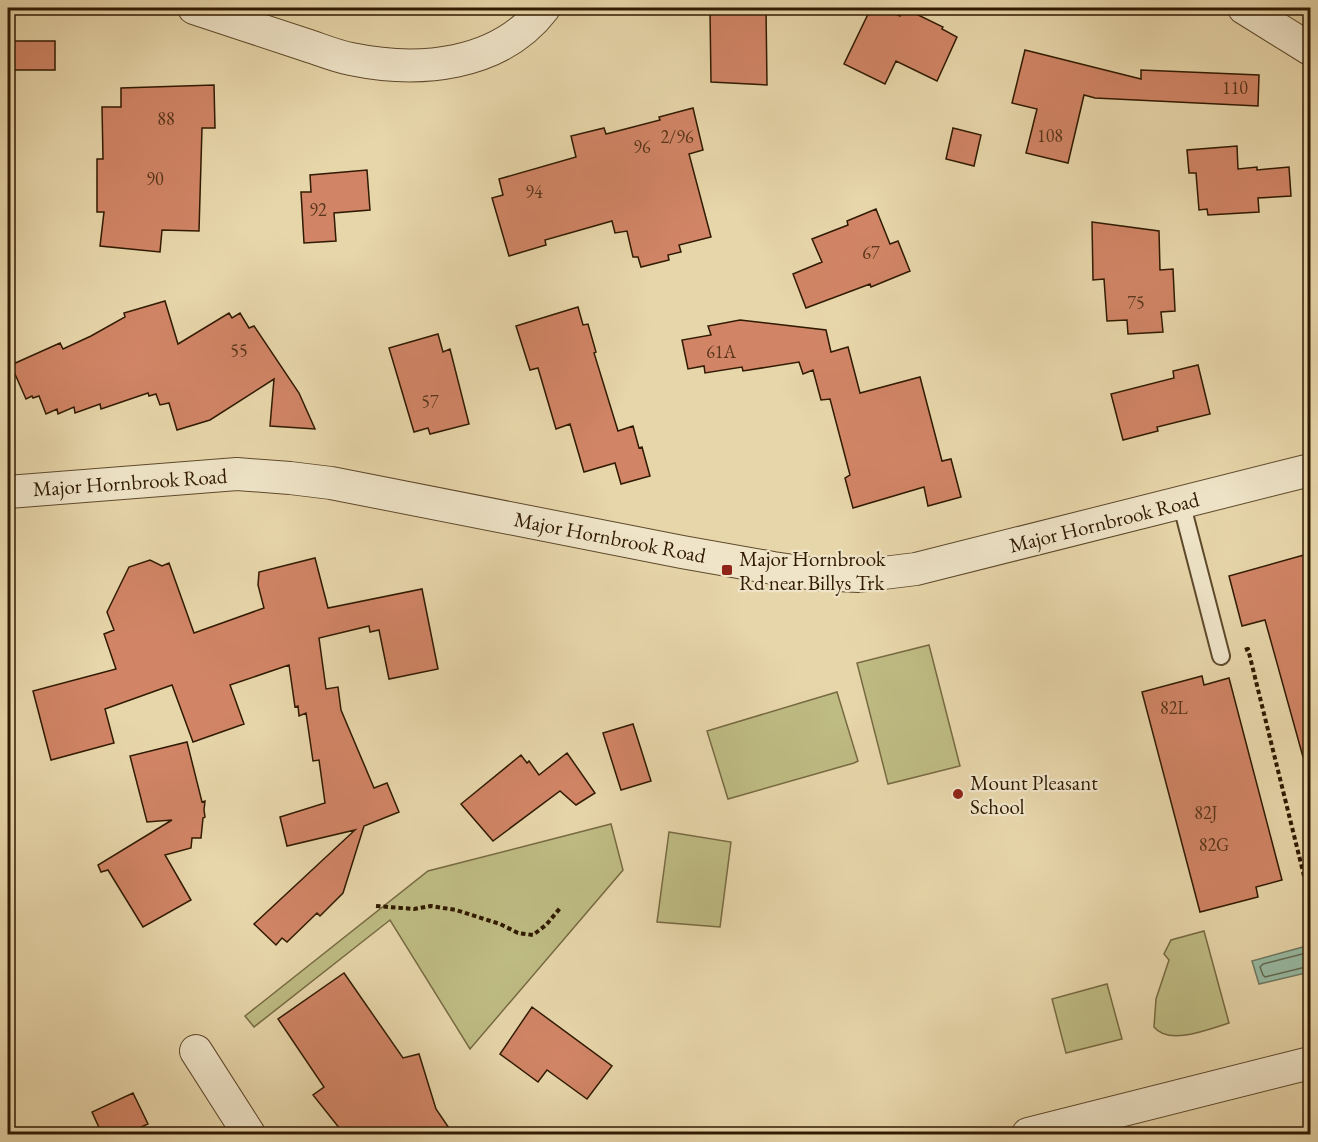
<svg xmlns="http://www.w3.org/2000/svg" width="1318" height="1142" font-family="'EB Garamond',serif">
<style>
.green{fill:#bebb83;stroke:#776a42;stroke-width:1.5}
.water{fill:#98baa3;stroke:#6e7a62;stroke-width:1.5}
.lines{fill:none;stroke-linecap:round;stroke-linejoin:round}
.shore{stroke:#646a52;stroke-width:1.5}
.building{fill:#d18566;stroke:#301a01;stroke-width:1.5}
.service-casing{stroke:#5e492b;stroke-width:20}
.minor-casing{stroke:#5e492b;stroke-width:34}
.path{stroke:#301a01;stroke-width:4;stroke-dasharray:4.5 3;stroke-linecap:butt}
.service{stroke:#efe4c8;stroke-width:16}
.minor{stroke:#efe4c8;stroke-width:32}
.poi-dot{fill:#8f2418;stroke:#efe4c8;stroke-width:2}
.labels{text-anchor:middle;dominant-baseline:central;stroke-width:4.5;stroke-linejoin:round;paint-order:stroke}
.number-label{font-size:18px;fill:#58351a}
.street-label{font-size:21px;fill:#301a01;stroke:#efe4c8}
.poi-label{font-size:21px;fill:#301a01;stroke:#efe4c8;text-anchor:start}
</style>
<rect width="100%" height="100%" fill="#e7d6aa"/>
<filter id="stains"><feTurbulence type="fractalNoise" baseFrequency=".00333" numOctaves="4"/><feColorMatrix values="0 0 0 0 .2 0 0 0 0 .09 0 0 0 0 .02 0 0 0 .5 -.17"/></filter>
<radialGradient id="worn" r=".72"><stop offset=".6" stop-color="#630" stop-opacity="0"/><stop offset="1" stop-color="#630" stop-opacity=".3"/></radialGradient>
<path class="green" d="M 929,645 L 960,766 L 888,784 L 857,663 Z
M 837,692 L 858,761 L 854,763 L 728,799 L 707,731 Z
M 611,824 L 623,870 L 470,1049 L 390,920 L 254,1027 L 245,1016 L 428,871 Z
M 669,832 L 731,842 L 720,927 L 657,922 Z
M 1204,931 L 1229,1023 C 1209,1029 1169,1046 1154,1027 L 1156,999 L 1169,960 L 1164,954 L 1171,940 Z
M 1107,984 L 1122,1039 L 1066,1053 L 1052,999 Z"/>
<path class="water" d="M 1310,945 L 1310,972 L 1259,984 L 1252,961 Z"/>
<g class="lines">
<path class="shore" d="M 1310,952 L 1263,964 L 1260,967 L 1263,975 L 1265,977 L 1310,966"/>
</g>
<path class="building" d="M 720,8 L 766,8 L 767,85 L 711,82 L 710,11 L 720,10 Z
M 871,8 L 882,8 L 900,16 L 904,8 L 943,27 L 942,29 L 957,37 L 937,81 L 896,61 L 885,84 L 844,64 Z
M 8,41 L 55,41 L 55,70 L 8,70 Z
M 1025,50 L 1141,79 L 1141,70 L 1259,75 L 1258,106 L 1095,98 L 1084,95 L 1068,163 L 1026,153 L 1037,109 L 1012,103 Z
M 214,85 L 215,128 L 202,128 L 199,231 L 162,230 L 160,252 L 100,246 L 104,212 L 97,212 L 97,159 L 103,159 L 102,107 L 121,107 L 121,88 Z
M 693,108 L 703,150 L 689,154 L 711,237 L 679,245 L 681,252 L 668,255 L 669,260 L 641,267 L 638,257 L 633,257 L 627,231 L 615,233 L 612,221 L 545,240 L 546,245 L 509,256 L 492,198 L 503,195 L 499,179 L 576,157 L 571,136 L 604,128 L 606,134 L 660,120 L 659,117 Z
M 953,128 L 981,135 L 974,166 L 946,159 Z
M 1237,146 L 1238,169 L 1257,167 L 1257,170 L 1289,167 L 1291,196 L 1258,198 L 1259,212 L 1208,215 L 1207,209 L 1199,210 L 1196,173 L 1189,173 L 1187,150 Z
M 367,170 L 370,210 L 334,213 L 336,241 L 304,243 L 301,192 L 311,192 L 310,175 Z
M 876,209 L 890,244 L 898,241 L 910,271 L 871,287 L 870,284 L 806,308 L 793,274 L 822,262 L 812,239 L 848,225 L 847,221 Z
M 1092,222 L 1159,231 L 1160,270 L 1173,269 L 1175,311 L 1161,312 L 1163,332 L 1128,334 L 1127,320 L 1107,321 L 1104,279 L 1093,280 Z
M 165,301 L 178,344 L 229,313 L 232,318 L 240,313 L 249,328 L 254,326 L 299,393 L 315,429 L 270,426 L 274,379 L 210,420 L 177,430 L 169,403 L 160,405 L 156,394 L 149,396 L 148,393 L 101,409 L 100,404 L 75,413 L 74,407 L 58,414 L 57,409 L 46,414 L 39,396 L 33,398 L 32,396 L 26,399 L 11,365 L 60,343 L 63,349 L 91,336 L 125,317 L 124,313 Z
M 578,307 L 583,325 L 588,324 L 596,352 L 594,353 L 618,431 L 633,426 L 639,448 L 642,447 L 650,476 L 621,484 L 615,463 L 584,472 L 570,424 L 556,429 L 538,368 L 530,370 L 516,326 Z
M 740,320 L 826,330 L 831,352 L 848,347 L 860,393 L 920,377 L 942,461 L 951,459 L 961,497 L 928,506 L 924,487 L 853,508 L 845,478 L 850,475 L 830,399 L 821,400 L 813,370 L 803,374 L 799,362 L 743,371 L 742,367 L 705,373 L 704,366 L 688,369 L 682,340 L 711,335 L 708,326 Z
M 438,334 L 443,352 L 450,349 L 469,424 L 430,434 L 428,428 L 414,432 L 389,348 Z
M 1198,365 L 1210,414 L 1157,427 L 1158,431 L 1123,440 L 1111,394 L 1174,378 L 1173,371 Z
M 1311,553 L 1311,756 L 1303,757 L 1265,620 L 1242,626 L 1229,576 Z
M 315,558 L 328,608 L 422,589 L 438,669 L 389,679 L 379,630 L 370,632 L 369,626 L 319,638 L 326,689 L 338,687 L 341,710 L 374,788 L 387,783 L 399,812 L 364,826 L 343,893 L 320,916 L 317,913 L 287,942 L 282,938 L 276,945 L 254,924 L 355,830 L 287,846 L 280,817 L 325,803 L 319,760 L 313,761 L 306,713 L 299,716 L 298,706 L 295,707 L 289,665 L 230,685 L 244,724 L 193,742 L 172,685 L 105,709 L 114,743 L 51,760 L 33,691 L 116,669 L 104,634 L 114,630 L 107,612 L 129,567 L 150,560 L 162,566 L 169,563 L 194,633 L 264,608 L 258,585 L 259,572 Z
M 1202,676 L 1204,685 L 1229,678 L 1282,880 L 1256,887 L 1258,897 L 1200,912 L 1142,692 Z
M 633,724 L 651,781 L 621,790 L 603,733 Z
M 187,742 L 202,802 L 205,801 L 204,810 L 205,817 L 203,818 L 201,838 L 192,838 L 191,848 L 165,855 L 191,900 L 143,927 L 108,870 L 101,872 L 98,865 L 172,820 L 147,822 L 130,756 Z
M 567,753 L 595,793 L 576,805 L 560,791 L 493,841 L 461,804 L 521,755 L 527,763 L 529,761 L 539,775 Z
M 344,973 L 403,1058 L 419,1054 L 436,1109 L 453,1134 L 344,1134 L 313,1095 L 324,1087 L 278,1019 Z
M 532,1007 L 612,1066 L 587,1099 L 547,1070 L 538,1082 L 500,1054 Z
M 133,1093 L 148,1124 L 126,1134 L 102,1134 L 92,1112 Z"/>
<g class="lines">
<defs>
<path id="service" d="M 1181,502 L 1221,656"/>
<path id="minor" d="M 194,8 C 230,20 267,32 303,44 C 319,49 335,56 351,59 C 418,73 499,67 544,8
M 1244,8 L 1310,49
M 8,492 L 237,474 L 290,478 L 331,483 L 682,552 L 773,568 L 814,574 L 859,576 L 916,569 L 1310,470
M 196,1051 L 249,1134
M 1028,1134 L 1310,1063"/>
</defs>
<use href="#service" class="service-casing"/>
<use href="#minor" class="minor-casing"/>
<path class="path" d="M 1245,650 L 1248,649 L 1308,892 L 1310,892
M 376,906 L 414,909 L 431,906 L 456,910 L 500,924 L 518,933 L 533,935 L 546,925 L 561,907"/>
<use href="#service" class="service"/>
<use href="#minor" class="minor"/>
</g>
<g class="poi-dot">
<rect x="721" y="564" width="12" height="12" rx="3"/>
<circle cx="958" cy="794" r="6"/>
</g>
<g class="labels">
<g class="number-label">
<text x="1235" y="87">110</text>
<text x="166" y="118">88</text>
<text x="1050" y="135">108</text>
<text x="677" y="136">2/96</text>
<text x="642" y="146">96</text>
<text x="155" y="178">90</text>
<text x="534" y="191">94</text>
<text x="318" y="209">92</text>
<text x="871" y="252">67</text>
<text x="1136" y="302">75</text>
<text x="239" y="350">55</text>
<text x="721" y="351">61A</text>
<text x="430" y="401">57</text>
<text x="1174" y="707">82L</text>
<text x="1206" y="812">82J</text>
<text x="1214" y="844">82G</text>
</g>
<g class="street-label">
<text transform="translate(130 482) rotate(-4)">Major Hornbrook Road</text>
<text transform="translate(1104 522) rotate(-14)">Major Hornbrook Road</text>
<text transform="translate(610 537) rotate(11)">Major Hornbrook Road</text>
</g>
<g class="poi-label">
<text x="739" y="558">Major Hornbrook<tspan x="739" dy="24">Rd near Billys Trk</tspan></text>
<text x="970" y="782">Mount Pleasant<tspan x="970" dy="24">School</tspan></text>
</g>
</g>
<rect width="1318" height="1142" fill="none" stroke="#e7d6aa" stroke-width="30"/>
<rect x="9" y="9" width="1300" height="1124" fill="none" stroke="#301a01" stroke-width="3"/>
<rect x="15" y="15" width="1288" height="1112" fill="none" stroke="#301a01" stroke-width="1.5"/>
<rect width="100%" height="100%" filter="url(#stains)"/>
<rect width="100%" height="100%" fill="url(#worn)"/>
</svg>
